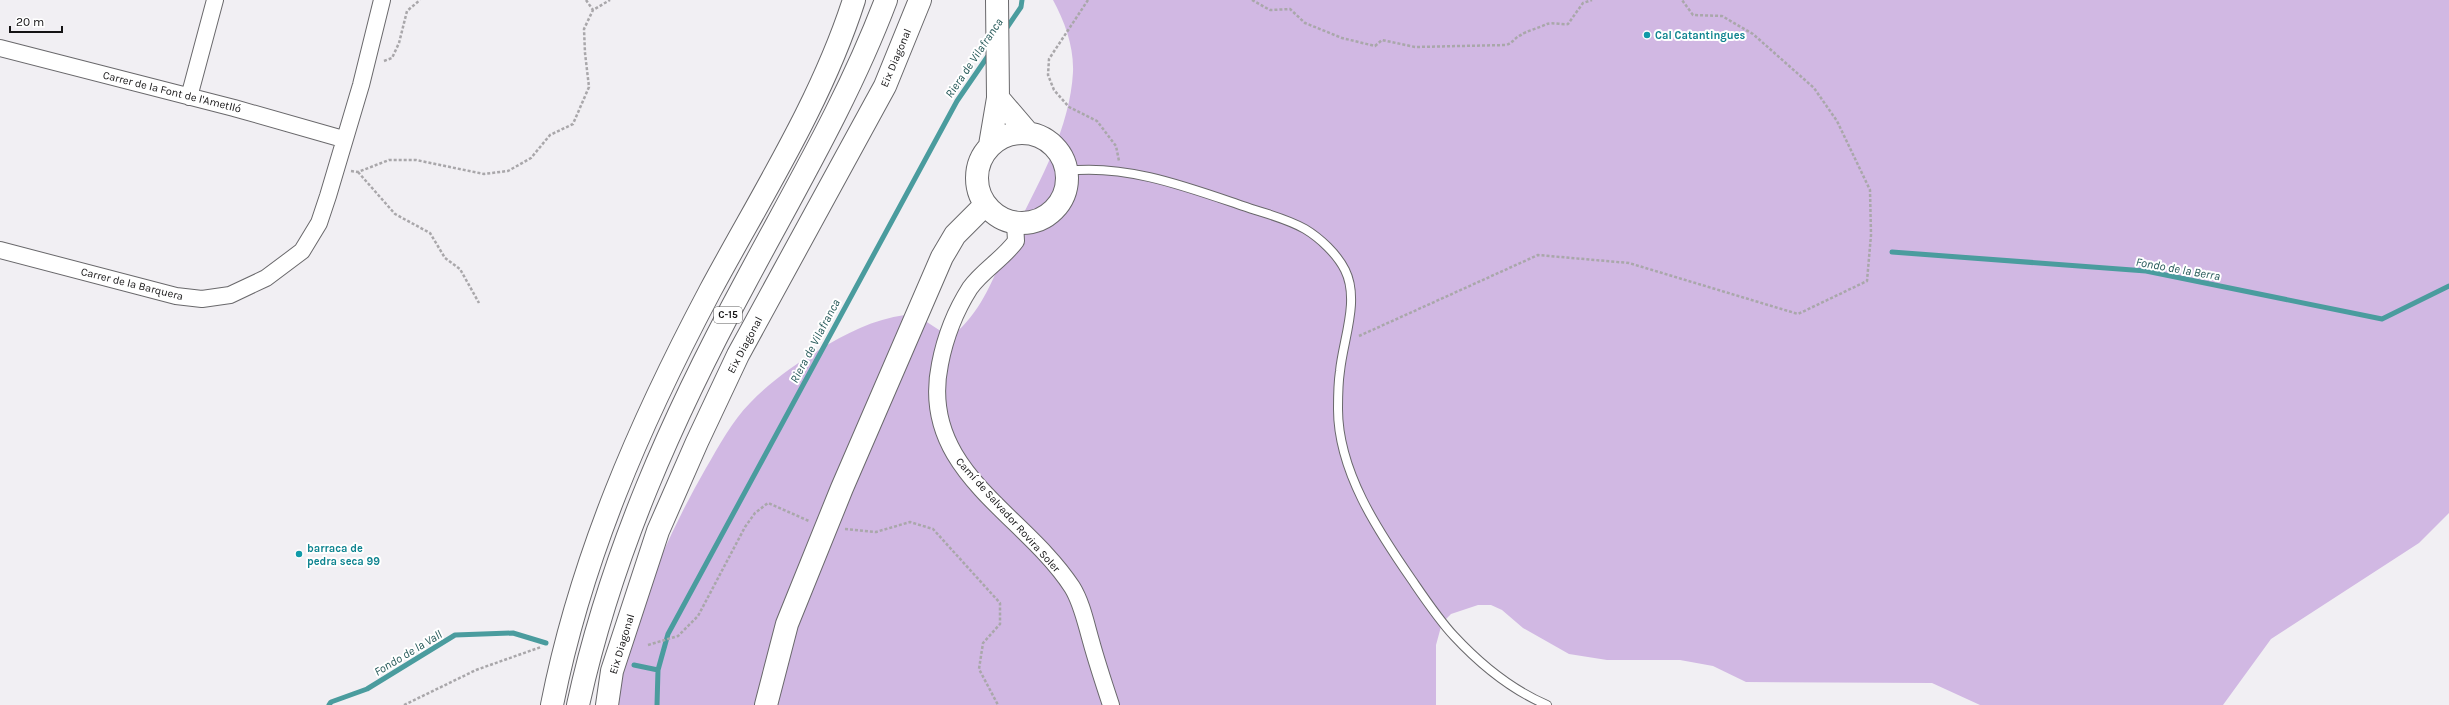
<svg xmlns="http://www.w3.org/2000/svg" width="2449" height="705" font-family="Karla,sans-serif">
<style>
.green{fill:#d1b8e3}
.lines{fill:none;stroke-linecap:round;stroke-linejoin:round}
.stream{stroke:#4a9c9e;stroke-width:5}
.lane-casing{stroke:#69686b;stroke-width:10}
.street-casing{stroke:#69686b;stroke-width:18}
.secondary-casing{stroke:#69686b;stroke-width:24}
.highway-casing{stroke:#69686b;stroke-width:24}
.path{stroke:#a9a7aa;stroke-width:2.5;stroke-dasharray:3 2;stroke-linecap:butt}
.lane{stroke:#fff;stroke-width:8}
.street{stroke:#fff;stroke-width:16}
.secondary{stroke:#fff;stroke-width:22}
.highway{stroke:#fff;stroke-width:22}
.culture-dot{fill:#0f9aa8;stroke:#fff;stroke-width:1.5}
.labels{text-anchor:middle;dominant-baseline:central;stroke-width:4;stroke-linejoin:round;paint-order:stroke}
.shield{fill:#fff;stroke:#5a5a5a;stroke-width:1}
.shield-label{font-size:10px;font-weight:bold;fill:#141314}
.culture-label{font-size:11px;font-weight:bold;fill:#0d838f;stroke:#fff;text-anchor:start}
.street-label{font-size:11px;fill:#141314;stroke:#fff}
.water-label{font-size:12px;font-style:italic;fill:#255858;stroke:#fff}
</style>
<rect width="100%" height="100%" fill="#f1eff3"/>
<path class="green" d="M 1053,0 L 2449,0 L 2449,513 L 2419,543 L 2271,639 L 2223,705 L 1980,705 L 1932,683 L 1746,682 L 1713,666 L 1680,660 L 1607,660 L 1569,654 L 1523,628 L 1502,610 L 1491,605 L 1478,605 L 1451,614 L 1442,623 L 1436,645 L 1436,705 L 602,705 C 633,623 662,544 706,468 C 719,446 732,421 750,403 C 770,382 794,365 819,350 C 845,334 874,319 905,315 C 924,313 936,335 954,334 C 983,311 996,271 1011,239 C 1036,187 1070,131 1073,72 C 1074,47 1065,22 1053,0 Z"/>
<g class="lines">
<path class="stream" d="M 1004,32 L 1021,7 L 1022,0
M 1892,252 L 2146,271 L 2382,319 L 2449,286
M 634,665 L 658,670
M 329,705 L 331,702 L 367,689 L 455,635 L 513,633 L 546,643
M 657,705 L 658,670 L 668,634 L 957,101 L 990,53"/>
<defs>
<path id="lane" d="M 1067,171 C 1126,164 1187,187 1243,206 C 1263,213 1286,218 1305,229 C 1320,238 1337,254 1345,270 C 1360,300 1343,340 1340,371 C 1338,384 1338,396 1338,409 C 1338,471 1378,531 1412,580 C 1425,599 1439,620 1454,636 C 1480,664 1512,690 1547,705"/>
<path id="street" d="M 0,48 L 234,108 L 343,139
M 189,97 L 215,0
M 1015,223 L 1016,241 C 1003,259 983,270 970,288 C 956,310 945,338 940,364 C 918,470 1023,512 1072,587 C 1082,603 1086,624 1091,641 C 1097,663 1104,684 1111,705
M 0,250 L 176,296 L 202,299 L 230,295 L 266,278 L 302,251 L 319,223 L 328,196 L 361,85 L 382,0"/>
<path id="secondary" d="M 998,98 L 1028,133
M977 178a45 45 0 1 1 90 0a45 45 0 1 1-90 0Z
M 990,145 L 998,98 L 997,0
M 766,705 L 787,624 L 842,488 L 942,257 L 955,235 L 985,205"/>
<path id="highway" d="M 552,705 C 581,558 640,423 710,291 C 761,196 821,103 854,0
M 578,705 C 611,554 673,416 746,281 C 795,189 849,98 886,0
M 607,705 L 612,671 L 658,531 L 697,442 L 738,355 L 885,86 L 920,0"/>
</defs>
<use href="#lane" class="lane-casing"/>
<use href="#street" class="street-casing"/>
<use href="#secondary" class="secondary-casing"/>
<use href="#highway" class="highway-casing"/>
<path class="path" d="M 586,0 L 593,10
M 1088,0 L 1049,59 L 1048,75 L 1054,90 L 1069,107 L 1097,121 L 1116,146 L 1119,161
M 1252,0 L 1270,10 L 1290,9 L 1305,23 L 1342,38 L 1375,46 L 1382,40 L 1415,47 L 1506,45 C 1513,43 1514,38 1521,35 C 1526,31 1539,28 1547,24 C 1552,22 1562,25 1568,24 L 1583,3 L 1592,0
M 384,61 L 392,58 L 399,43 L 407,11 L 420,0
M 351,171 L 358,172 L 389,160 L 416,160 L 484,174 L 508,171 L 531,158 L 550,135 L 573,124 L 589,87 L 585,53 L 584,29 L 593,10 L 610,0
M 358,172 L 395,214 L 430,233 L 445,258 L 460,269 L 479,303
M 1359,336 L 1538,255 L 1629,263 L 1798,314 L 1867,281 L 1871,235 L 1870,190 L 1837,121 L 1814,88 L 1753,34 L 1722,16 L 1693,15 L 1682,0
M 845,529 L 876,532 L 910,522 L 933,529 L 1000,603 L 1000,624 L 983,643 L 979,669 L 998,705
M 648,645 L 678,636 L 698,616 L 745,527 L 755,513 L 768,503 L 809,521
M 404,705 L 476,670 L 541,647"/>
<use href="#lane" class="lane"/>
<use href="#street" class="street"/>
<use href="#secondary" class="secondary"/>
<use href="#highway" class="highway"/>
</g>
<g class="culture-dot">
<circle cx="1647" cy="35" r="4"/>
<circle cx="299" cy="554" r="4"/>
</g>
<g class="labels">
<rect class="shield" x="714" y="307" width="28" height="16" rx="3"/>
<g class="shield-label">
<text x="728" y="315">C-15</text>
</g>
<g class="culture-label">
<text x="1655" y="35">Cal Catantingues</text>
<text x="307" y="548">barraca de<tspan x="307" dy="13">pedra seca 99</tspan></text>
</g>
<g class="street-label">
<text transform="translate(896 58) rotate(-67)">Eix Diagonal</text>
<text transform="translate(172 92) rotate(14)">Carrer de la Font de l'Ametlló</text>
<text transform="translate(132 284) rotate(14)">Carrer de la Barquera</text>
<text transform="translate(745 345) rotate(-62)">Eix Diagonal</text>
<text transform="translate(1008 515) rotate(48)">Camí de Salvador Rovira Soler</text>
<text transform="translate(622 644) rotate(-73)">Eix Diagonal</text>
</g>
<g class="water-label">
<text transform="translate(974 58) rotate(-56)">Riera de Vilafranca</text>
<text transform="translate(2178 269) rotate(10)">Fondo de la Berra</text>
<text transform="translate(815 341) rotate(-62)">Riera de Vilafranca</text>
<text transform="translate(408 653) rotate(-31)">Fondo de la Vall</text>
</g>
</g>
<path d="M10 26v6h52v-6" fill="none" stroke="#141314" stroke-width="2"/>
<text x="16" y="26" font-size="12" fill="#141314" stroke="#ffffff" stroke-width="3" paint-order="stroke">20 m</text>
</svg>
